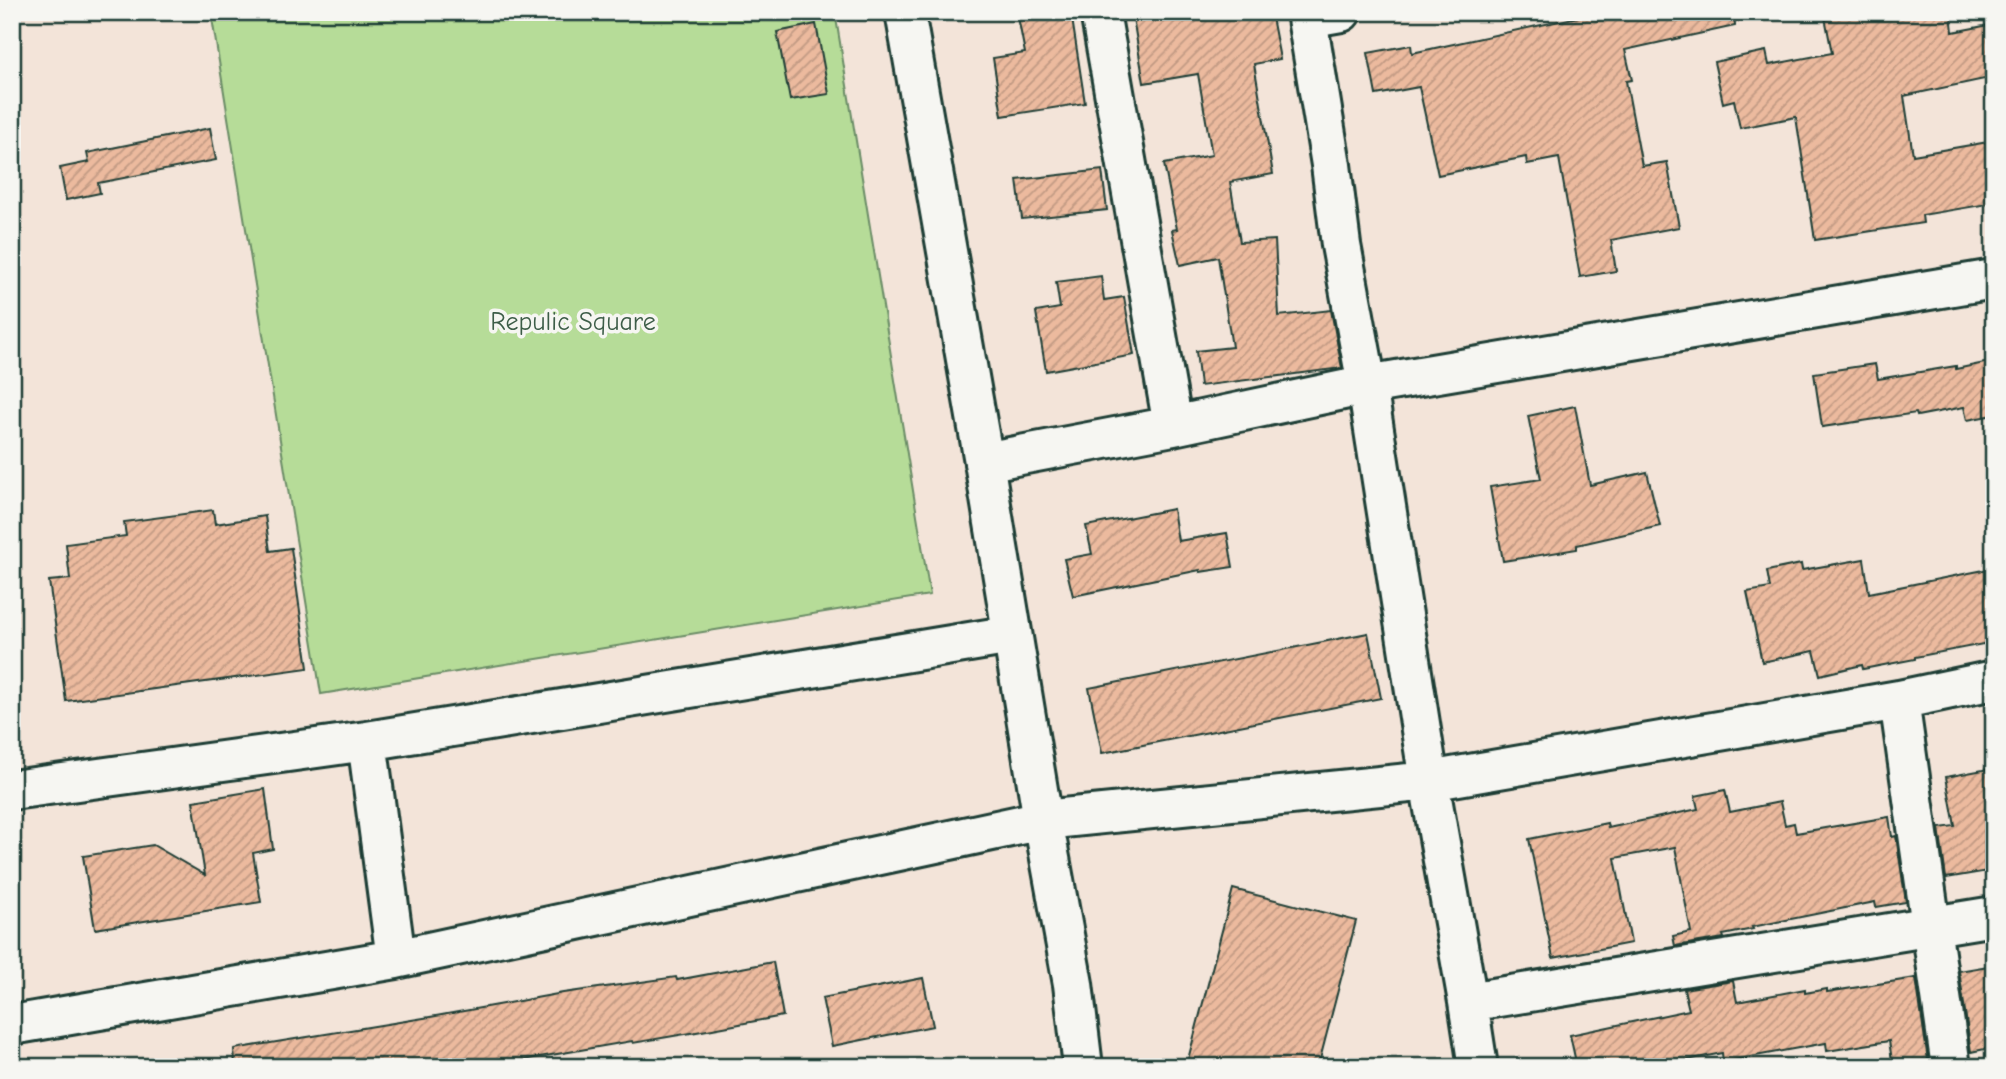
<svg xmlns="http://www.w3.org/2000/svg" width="2006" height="1079" font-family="'Comic Neue',sans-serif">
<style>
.green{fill:#b6dc98;stroke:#6a8c66;stroke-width:2}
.building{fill:url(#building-hatch);stroke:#1f3d34;stroke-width:2}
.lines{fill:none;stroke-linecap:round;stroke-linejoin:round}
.minor-casing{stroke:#1f3d34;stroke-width:44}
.tertiary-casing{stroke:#1f3d34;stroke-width:44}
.minor{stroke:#f6f6f2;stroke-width:38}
.tertiary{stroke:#f6f6f2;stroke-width:38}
.labels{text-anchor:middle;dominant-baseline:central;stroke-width:7;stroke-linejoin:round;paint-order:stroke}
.park-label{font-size:26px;fill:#3d5d48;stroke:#f6f6f2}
</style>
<defs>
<pattern id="building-hatch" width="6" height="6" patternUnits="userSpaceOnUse" patternTransform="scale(1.75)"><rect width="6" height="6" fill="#ecba9e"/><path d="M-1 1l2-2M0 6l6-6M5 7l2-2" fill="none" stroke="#bf9882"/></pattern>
</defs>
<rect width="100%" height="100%" fill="#f3e4d9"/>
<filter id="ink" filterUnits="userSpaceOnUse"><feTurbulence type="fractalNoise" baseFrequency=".0143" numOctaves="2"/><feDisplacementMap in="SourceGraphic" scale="14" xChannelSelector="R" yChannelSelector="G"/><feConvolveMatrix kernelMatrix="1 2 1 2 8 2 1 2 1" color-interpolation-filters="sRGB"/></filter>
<g filter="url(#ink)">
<path class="green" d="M 211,12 L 835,12 L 930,595 L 321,694 Z"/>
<path class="building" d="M 1017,12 L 1071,12 L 1085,103 L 1002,116 L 993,58 L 1025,53 Z
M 1132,12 L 1271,12 L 1280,59 L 1254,64 L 1273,174 L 1230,182 L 1240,242 L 1275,240 L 1279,316 L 1331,310 L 1342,368 L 1200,386 L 1196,351 L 1232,347 L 1218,257 L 1180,265 L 1172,230 L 1177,229 L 1164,164 L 1212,155 L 1198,74 L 1144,83 Z
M 1601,12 L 1734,12 L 1735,26 L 1625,50 L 1632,80 L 1626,81 L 1642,166 L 1667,162 L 1679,227 L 1611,240 L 1616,271 L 1580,277 L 1559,158 L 1527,164 L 1526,157 L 1438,175 L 1419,87 L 1376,95 L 1368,53 L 1411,45 L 1412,53 Z
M 1824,12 L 1951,12 L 1953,32 L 1994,24 L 1994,77 L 1904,96 L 1913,155 L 1994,141 L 1994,203 L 1922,215 L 1923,223 L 1815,240 L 1796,117 L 1740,128 L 1734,100 L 1723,103 L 1714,62 L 1766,51 L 1769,65 L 1832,53 Z
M 816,24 L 829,94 L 790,100 L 777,32 Z
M 210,128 L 216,160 L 98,183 L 100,193 L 66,200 L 60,168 L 89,162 L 87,153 Z
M 1102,170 L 1107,210 L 1022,219 L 1017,180 Z
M 1101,276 L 1104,300 L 1124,297 L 1134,355 L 1046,371 L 1036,312 L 1060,308 L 1056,282 Z
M 1994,361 L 1994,415 L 1967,420 L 1964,407 L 1917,416 L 1916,413 L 1822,427 L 1814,373 L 1875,364 L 1878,379 L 1956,366 L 1956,369 Z
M 1575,406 L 1590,485 L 1647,472 L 1660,526 L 1577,545 L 1577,549 L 1503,561 L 1490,487 L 1541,479 L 1528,416 Z
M 1173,509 L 1178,541 L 1227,533 L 1233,567 L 1200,572 L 1200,570 L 1073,596 L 1064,559 L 1092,554 L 1086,526 Z
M 213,510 L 215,524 L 265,516 L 270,551 L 291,548 L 308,668 L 66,701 L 49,581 L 70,579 L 66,544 L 126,536 L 124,522 Z
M 1864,559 L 1869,593 L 1994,568 L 1994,642 L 1915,657 L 1915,659 L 1863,669 L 1862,665 L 1820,675 L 1814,651 L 1762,662 L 1747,592 L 1770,588 L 1767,571 L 1801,564 L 1802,570 Z
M 1368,633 L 1381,698 L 1102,753 L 1089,688 Z
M 1994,768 L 1994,870 L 1946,878 L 1939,828 L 1955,826 L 1946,777 Z
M 265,789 L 273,849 L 253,853 L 261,902 L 95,929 L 83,856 L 153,845 L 205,875 L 193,801 Z
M 1725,790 L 1730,812 L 1780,802 L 1785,825 L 1794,823 L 1796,833 L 1889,817 L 1892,837 L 1896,836 L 1906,902 L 1876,907 L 1875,902 L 1752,927 L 1753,929 L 1723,935 L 1724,938 L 1675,946 L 1673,936 L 1691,932 L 1675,847 L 1615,858 L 1631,943 L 1553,958 L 1529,839 L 1607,823 L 1608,828 L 1698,809 L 1695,796 Z
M 1233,889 L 1356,921 L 1318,1067 L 1186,1067 Z
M 773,962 L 783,1016 L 691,1033 L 633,1043 L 632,1041 L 482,1067 L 235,1067 L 234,1049 L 436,1016 L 563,993 L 676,977 L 677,980 Z
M 1994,965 L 1994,1047 L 1971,1052 L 1959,971 Z
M 923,978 L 933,1026 L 832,1046 L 822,998 Z
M 1916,978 L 1929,1067 L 1893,1067 L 1889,1041 L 1827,1051 L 1826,1043 L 1723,1062 L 1722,1053 L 1653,1067 L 1577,1067 L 1570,1035 L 1689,1010 L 1684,989 L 1733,981 L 1737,1002 L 1805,989 L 1805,993 L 1827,989 L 1827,992 Z"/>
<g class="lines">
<defs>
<path id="minor" d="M 1100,12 L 1173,426
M 1306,12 L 1331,165 L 1341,245 L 1367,385 L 1429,781 L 1468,1002 L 1478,1067
M 1307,18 L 1341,12
M 984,462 L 1173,426 L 1367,385 L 1994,279
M 1899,700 L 1951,1067
M 367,741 L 396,959
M 12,790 L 367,741 L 1012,635
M 1468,1002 L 1994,916
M 12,1025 L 396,959 L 1043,820 L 1429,781 L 1899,700 L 1994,680"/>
<path id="tertiary" d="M 905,12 L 984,462 L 1043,820 L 1073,984 L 1083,1067"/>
</defs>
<use href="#minor" class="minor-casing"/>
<use href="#tertiary" class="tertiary-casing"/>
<use href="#minor" class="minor"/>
<use href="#tertiary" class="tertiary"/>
</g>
</g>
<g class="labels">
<g class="park-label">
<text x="573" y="322">Repulic Square</text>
</g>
</g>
<rect width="2006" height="1079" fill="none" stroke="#f6f6f2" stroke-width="42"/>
<rect x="21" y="21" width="1964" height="1037" fill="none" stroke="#1f3d34" stroke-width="2.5" filter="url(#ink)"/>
</svg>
